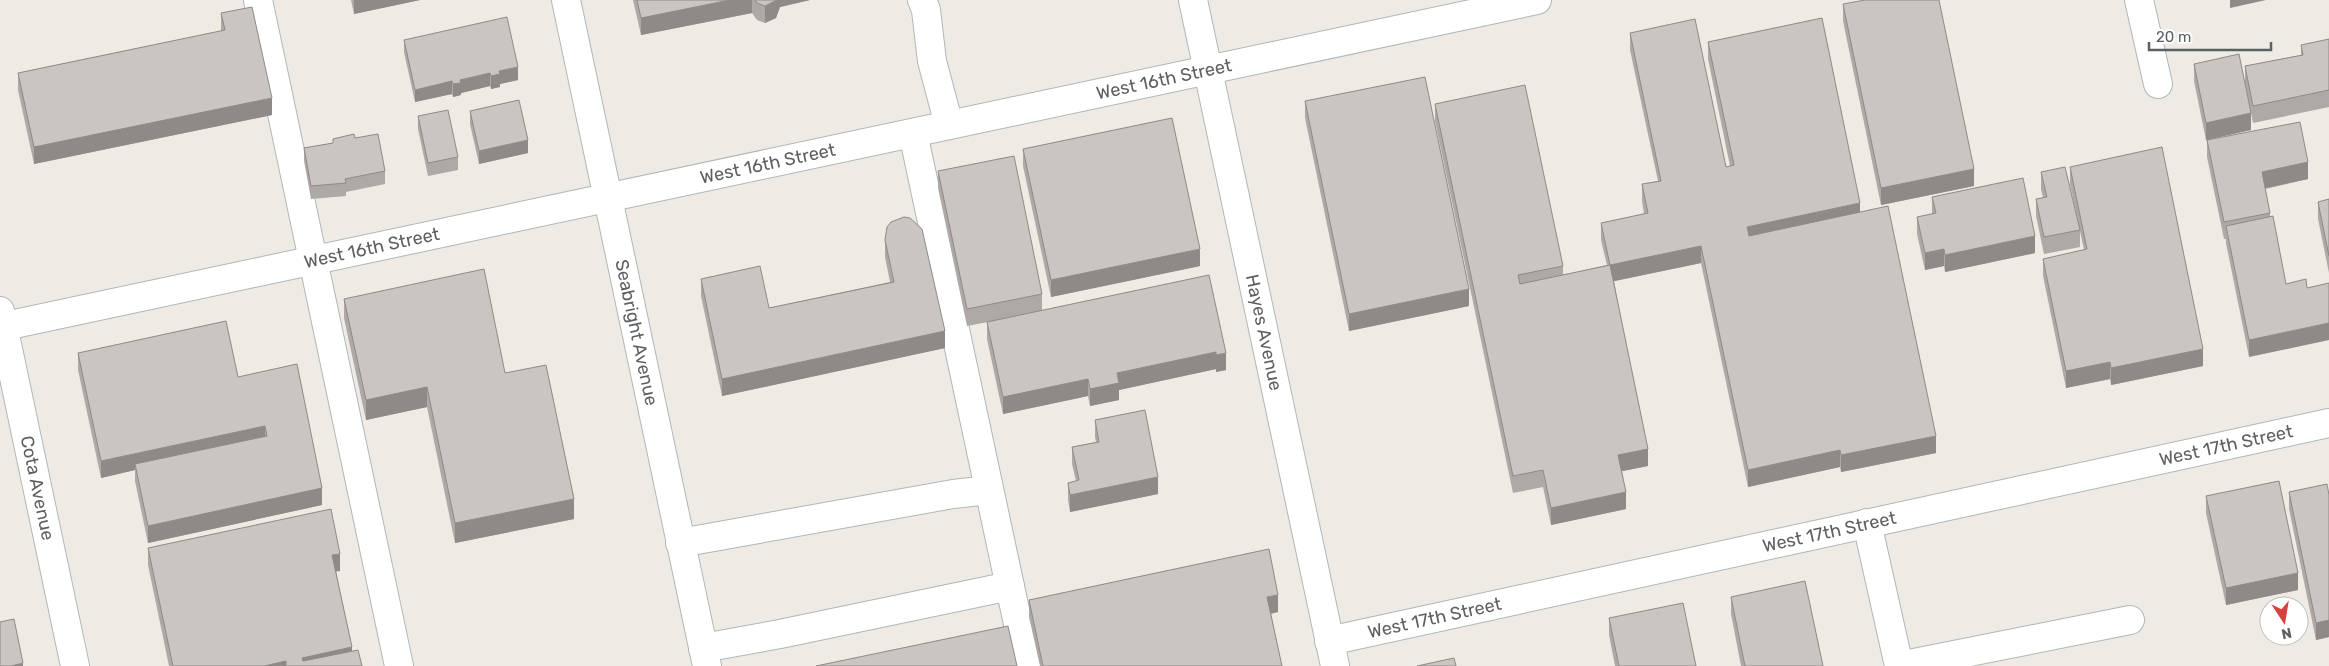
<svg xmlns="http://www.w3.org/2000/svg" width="2329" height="666" font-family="Rubik,sans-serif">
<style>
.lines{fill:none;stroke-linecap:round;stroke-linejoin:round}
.minor-casing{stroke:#b2b5b8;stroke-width:30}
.minor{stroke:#fff;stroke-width:28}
.wall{fill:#ada9a6}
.shaded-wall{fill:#8d8a87}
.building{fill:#c9c5c1;stroke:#8d8a87}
.labels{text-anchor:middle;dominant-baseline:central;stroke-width:4.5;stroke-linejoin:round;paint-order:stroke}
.street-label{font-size:18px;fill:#5c6063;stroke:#fff}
</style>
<rect width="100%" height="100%" fill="#edebe4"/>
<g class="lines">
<defs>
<g id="minor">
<path d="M 258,0 L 399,666"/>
<path id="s1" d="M 566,0 L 707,666"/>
<path d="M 922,0 L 926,10 L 932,61 L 949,125"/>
<path id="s2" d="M 1193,0 L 1335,666"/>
<path d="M 2139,0 L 2158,84"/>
<path d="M 913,133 L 1027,666"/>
<path id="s3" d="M 0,311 L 75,666"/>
<path id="s4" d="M 0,327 L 1537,0"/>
<path d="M 1867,523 L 1899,666 L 2130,620"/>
<path d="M 680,543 L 953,494 L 989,490"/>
<path id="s5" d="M 1329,641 L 2329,423"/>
<path d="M 703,648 L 780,634 L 1010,586"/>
</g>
</defs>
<use href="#minor" class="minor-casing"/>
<use href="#minor" class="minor"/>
</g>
<path class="wall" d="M 351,0 L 420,0 L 354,14 Z
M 633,0 L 810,0 L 780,7 L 776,18 L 765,23 L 757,20 L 752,13 L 641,35 Z
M 1843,4 L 1974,186 L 1881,205 L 1843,21 Z
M 221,13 L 272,115 L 34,164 L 18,90 L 18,73 L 221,31 Z
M 1630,33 L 1726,167 L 1730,166 L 1708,59 L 1708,42 L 1860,212 L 1936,453 L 1841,472 L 1840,467 L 1748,487 L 1701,263 L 1614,281 L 1648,466 L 1622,471 L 1626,509 L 1551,525 L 1543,487 L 1513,493 L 1435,121 L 1435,104 L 1563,266 L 1563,275 L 1607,265 L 1601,240 L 1601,223 L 1644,214 L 1642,201 L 1642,184 L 1658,181 L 1630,50 Z
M 2329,39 L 2329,107 L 2253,123 L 2245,83 L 2245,66 L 2301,55 L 2301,45 Z
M 404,40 L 518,80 L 500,84 L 500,87 L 491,89 L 490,86 L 461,93 L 461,95 L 453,97 L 452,94 L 415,102 L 404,52 Z
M 2194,64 L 2251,130 L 2206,140 L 2194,81 Z
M 1305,101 L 1469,306 L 1349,331 L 1305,118 Z
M 470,111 L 528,153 L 479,164 L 470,124 Z
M 418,116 L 458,157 L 458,170 L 428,176 L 418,129 Z
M 355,138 L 385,171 L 385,184 L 346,192 L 346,196 L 311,199 L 304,161 L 304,148 L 333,143 L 333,139 Z
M 2207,140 L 2308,179 L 2265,189 L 2270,213 L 2270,217 L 2249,357 L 2226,243 L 2226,239 L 2224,239 L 2207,157 Z
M 1023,149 L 1200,266 L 1051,297 L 1023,166 Z
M 2070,167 L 2203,366 L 2111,385 L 2110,379 L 2066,388 L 2043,276 L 2043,259 L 2084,250 L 2070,184 Z
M 938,171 L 1042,294 L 1042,311 L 1209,275 L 1226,370 L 1216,372 L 1216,369 L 1119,390 L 1119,400 L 1090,406 L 1088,396 L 1003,414 L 987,339 L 987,322 L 1009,318 L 967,326 L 938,188 Z
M 2041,172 L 2080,230 L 2080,247 L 2044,254 L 2036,216 L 2036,199 L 2043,198 L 2041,189 Z
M 1932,197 L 2035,253 L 1945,272 L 1944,266 L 1925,270 L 1917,234 L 1917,217 L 1932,214 Z
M 2329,199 L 2329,273 L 2318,219 L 2318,202 Z
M 885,240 L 945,348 L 722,396 L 701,296 L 701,279 L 769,308 L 890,282 L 885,257 Z
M 344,299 L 505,373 L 574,519 L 455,543 L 427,407 L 366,420 L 344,318 Z
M 78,353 L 238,377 L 322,505 L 148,543 L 135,481 L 135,470 L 101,478 L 78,370 Z
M 1095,420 L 1158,494 L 1070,512 L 1068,500 L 1068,483 L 1076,481 L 1072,464 L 1072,447 L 1096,442 L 1095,437 Z
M 2289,492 L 2329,495 L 2329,637 L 2316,640 L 2289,509 Z
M 2206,496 L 2298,590 L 2226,605 L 2206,513 Z
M 148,548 L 340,571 L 336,571 L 352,651 L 362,666 L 169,666 L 148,565 Z
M 1731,597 L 1823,666 L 1741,666 L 1731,614 Z
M 1029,600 L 1278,612 L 1271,614 L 1282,666 L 1040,666 L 1029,617 Z
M 1609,618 L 1696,666 L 1615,666 L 1609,635 Z"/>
<path class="shaded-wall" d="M 354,0 L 420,0 L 354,14 Z
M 730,0 L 752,0 L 752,13 L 641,35 L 641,18 Z
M 777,0 L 810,0 L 780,7 L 776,18 L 765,23 L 765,6 Z
M 2230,0 L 2266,0 L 2230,8 Z
M 518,67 L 518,80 L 500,84 L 500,87 L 491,89 L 491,76 L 499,71 Z
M 490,73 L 490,86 L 461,93 L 461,95 L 453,97 L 453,84 L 460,80 Z
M 452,81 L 452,94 L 415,102 L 415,90 Z
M 272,98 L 272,115 L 34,164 L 34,147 Z
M 2251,113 L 2251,130 L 2206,140 L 2206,123 Z
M 528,140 L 528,153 L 479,164 L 479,151 Z
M 2308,162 L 2308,179 L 2262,189 L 2262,172 Z
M 1974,169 L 1974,186 L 1881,205 L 1881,188 Z
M 1860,203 L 1860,220 L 1747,244 L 1747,227 Z
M 2035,236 L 2035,253 L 1945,272 L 1945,255 Z
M 1701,246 L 1701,263 L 1610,282 L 1610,265 Z
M 1200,249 L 1200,266 L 1051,297 L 1051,280 Z
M 1944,249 L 1944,266 L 1925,270 L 1925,253 Z
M 1469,289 L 1469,306 L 1349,331 L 1349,314 Z
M 2329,323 L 2329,340 L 2249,357 L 2249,340 Z
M 945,331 L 945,348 L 722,396 L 722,379 Z
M 2203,349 L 2203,366 L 2111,385 L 2111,368 Z
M 1216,352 L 1216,369 L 1119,390 L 1119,400 L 1090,406 L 1090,389 L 1117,373 Z
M 1226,353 L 1226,370 L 1216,372 L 1216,355 Z
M 2110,362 L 2110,379 L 2066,388 L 2066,371 Z
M 1088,379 L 1088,396 L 1003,414 L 1003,397 Z
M 427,387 L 427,407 L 366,420 L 366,400 Z
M 265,426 L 265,443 L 135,464 L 135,470 L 101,478 L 101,461 Z
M 1936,436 L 1936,453 L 1841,472 L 1841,455 Z
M 1648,449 L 1648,466 L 1618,472 L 1618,455 Z
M 1840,450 L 1840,467 L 1748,487 L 1748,470 Z
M 1158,477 L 1158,494 L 1070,512 L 1070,495 Z
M 322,488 L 322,505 L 148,543 L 148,526 Z
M 1626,492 L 1626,509 L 1551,525 L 1551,508 Z
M 574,499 L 574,519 L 455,543 L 455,523 Z
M 340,554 L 340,571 L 332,572 L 332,555 Z
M 2298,573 L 2298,590 L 2226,605 L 2226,588 Z
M 1278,595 L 1278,612 L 1267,614 L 1267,597 Z
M 2329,620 L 2329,637 L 2316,640 L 2316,623 Z
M 352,647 L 352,664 L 302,666 L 302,658 Z
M 286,661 L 286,666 L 264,666 Z
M 23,663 L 23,666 L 11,666 Z"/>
<path class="building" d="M 637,0 L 730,0 L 641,18 Z
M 755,0 L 777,0 L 765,6 L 757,3 Z
M 1865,0 L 1939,0 L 1974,169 L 1881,188 L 1843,4 Z
M 252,7 L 272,98 L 34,147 L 18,73 L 225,30 L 221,13 Z
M 507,17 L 518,67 L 499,71 L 500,74 L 491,76 L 490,73 L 460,80 L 461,83 L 453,84 L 452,81 L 415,90 L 404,40 Z
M 1822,18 L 1860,203 L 1747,227 L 1749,236 L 1888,206 L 1936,436 L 1841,455 L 1840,450 L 1748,470 L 1701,246 L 1610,265 L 1601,223 L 1648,213 L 1642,184 L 1661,181 L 1630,33 L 1695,19 L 1726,167 L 1734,165 L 1708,42 Z
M 2329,39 L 2329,90 L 2253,106 L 2245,66 L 2303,55 L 2301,45 Z
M 2239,54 L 2251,113 L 2206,123 L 2194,64 Z
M 1425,77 L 1469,289 L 1349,314 L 1305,101 Z
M 1525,85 L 1563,266 L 1518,275 L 1520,284 L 1610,265 L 1648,449 L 1618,455 L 1626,492 L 1551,508 L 1543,470 L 1513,476 L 1435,104 Z
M 519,100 L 528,140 L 479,151 L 470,111 Z
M 448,110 L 458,157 L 428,163 L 418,116 Z
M 1172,118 L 1200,249 L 1051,280 L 1023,149 Z
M 2300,122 L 2308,162 L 2262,172 L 2270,213 L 2224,222 L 2207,140 Z
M 354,134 L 355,138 L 378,134 L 385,171 L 345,179 L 346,183 L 311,186 L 304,148 L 333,143 L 333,139 Z
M 2162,147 L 2203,349 L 2111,368 L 2110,362 L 2066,371 L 2043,259 L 2087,249 L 2070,167 Z
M 1014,156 L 1042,294 L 967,309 L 938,171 Z
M 2065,167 L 2080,230 L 2044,237 L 2036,199 L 2047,197 L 2041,172 Z
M 2023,178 L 2035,236 L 1945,255 L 1944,249 L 1925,253 L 1917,217 L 1936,213 L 1932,197 Z
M 2329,199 L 2329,256 L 2318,202 Z
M 2273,216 L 2286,284 L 2306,279 L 2307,288 L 2329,283 L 2329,323 L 2249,340 L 2226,226 Z
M 904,217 L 910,218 L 922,229 L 945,331 L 722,379 L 701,279 L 760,266 L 769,308 L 894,282 L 885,240 L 887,227 L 891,222 Z
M 484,269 L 505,373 L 546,365 L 574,499 L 455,523 L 427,387 L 366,400 L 344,299 Z
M 1209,275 L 1226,353 L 1216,355 L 1216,352 L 1117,373 L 1119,383 L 1090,389 L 1088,379 L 1003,397 L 987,322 Z
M 226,321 L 238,377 L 297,364 L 322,488 L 148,526 L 135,464 L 267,436 L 265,426 L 101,461 L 78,353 Z
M 1145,410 L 1158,477 L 1070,495 L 1068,483 L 1079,480 L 1072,447 L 1099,442 L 1095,420 Z
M 2279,481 L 2298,573 L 2226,588 L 2206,496 Z
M 2327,484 L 2329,495 L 2329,620 L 2316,623 L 2289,492 Z
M 331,509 L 340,554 L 332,555 L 352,647 L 302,658 L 303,661 L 358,650 L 362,666 L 286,666 L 286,661 L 264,666 L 173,666 L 148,548 Z
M 1269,549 L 1278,595 L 1267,597 L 1282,666 L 1043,666 L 1029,600 Z
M 1805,581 L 1823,666 L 1745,666 L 1731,597 Z
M 1683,603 L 1696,666 L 1619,666 L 1609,618 Z
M 14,619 L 23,663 L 11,666 L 0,666 L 0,622 Z
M 1008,626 L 1017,666 L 816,666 Z
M 1454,658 L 1456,666 L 1417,666 Z"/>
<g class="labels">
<g class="street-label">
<text stroke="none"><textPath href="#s4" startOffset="1190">West 16th Street</textPath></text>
<text stroke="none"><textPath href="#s4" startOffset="785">West 16th Street</textPath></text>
<text stroke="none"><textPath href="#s4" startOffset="380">West 16th Street</textPath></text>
<text stroke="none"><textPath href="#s1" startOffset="340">Seabright Avenue</textPath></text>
<text stroke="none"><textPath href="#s2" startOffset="340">Hayes Avenue</textPath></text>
<text stroke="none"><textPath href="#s5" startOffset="918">West 17th Street</textPath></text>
<text stroke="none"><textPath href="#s3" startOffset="181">Cota Avenue</textPath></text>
<text stroke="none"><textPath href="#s5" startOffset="512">West 17th Street</textPath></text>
<text stroke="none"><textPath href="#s5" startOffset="108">West 17th Street</textPath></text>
</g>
</g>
<g transform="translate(2284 621) rotate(168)"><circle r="24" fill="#ffffff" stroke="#bebfc1"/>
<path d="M0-4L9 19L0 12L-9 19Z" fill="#d9413e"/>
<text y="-8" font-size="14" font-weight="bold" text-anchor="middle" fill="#5c6063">N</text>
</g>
<path d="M2149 42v8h122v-8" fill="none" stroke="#5c6063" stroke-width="2.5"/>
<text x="2156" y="42" font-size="15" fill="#5c6063" stroke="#ffffff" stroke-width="4" paint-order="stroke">20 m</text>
</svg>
